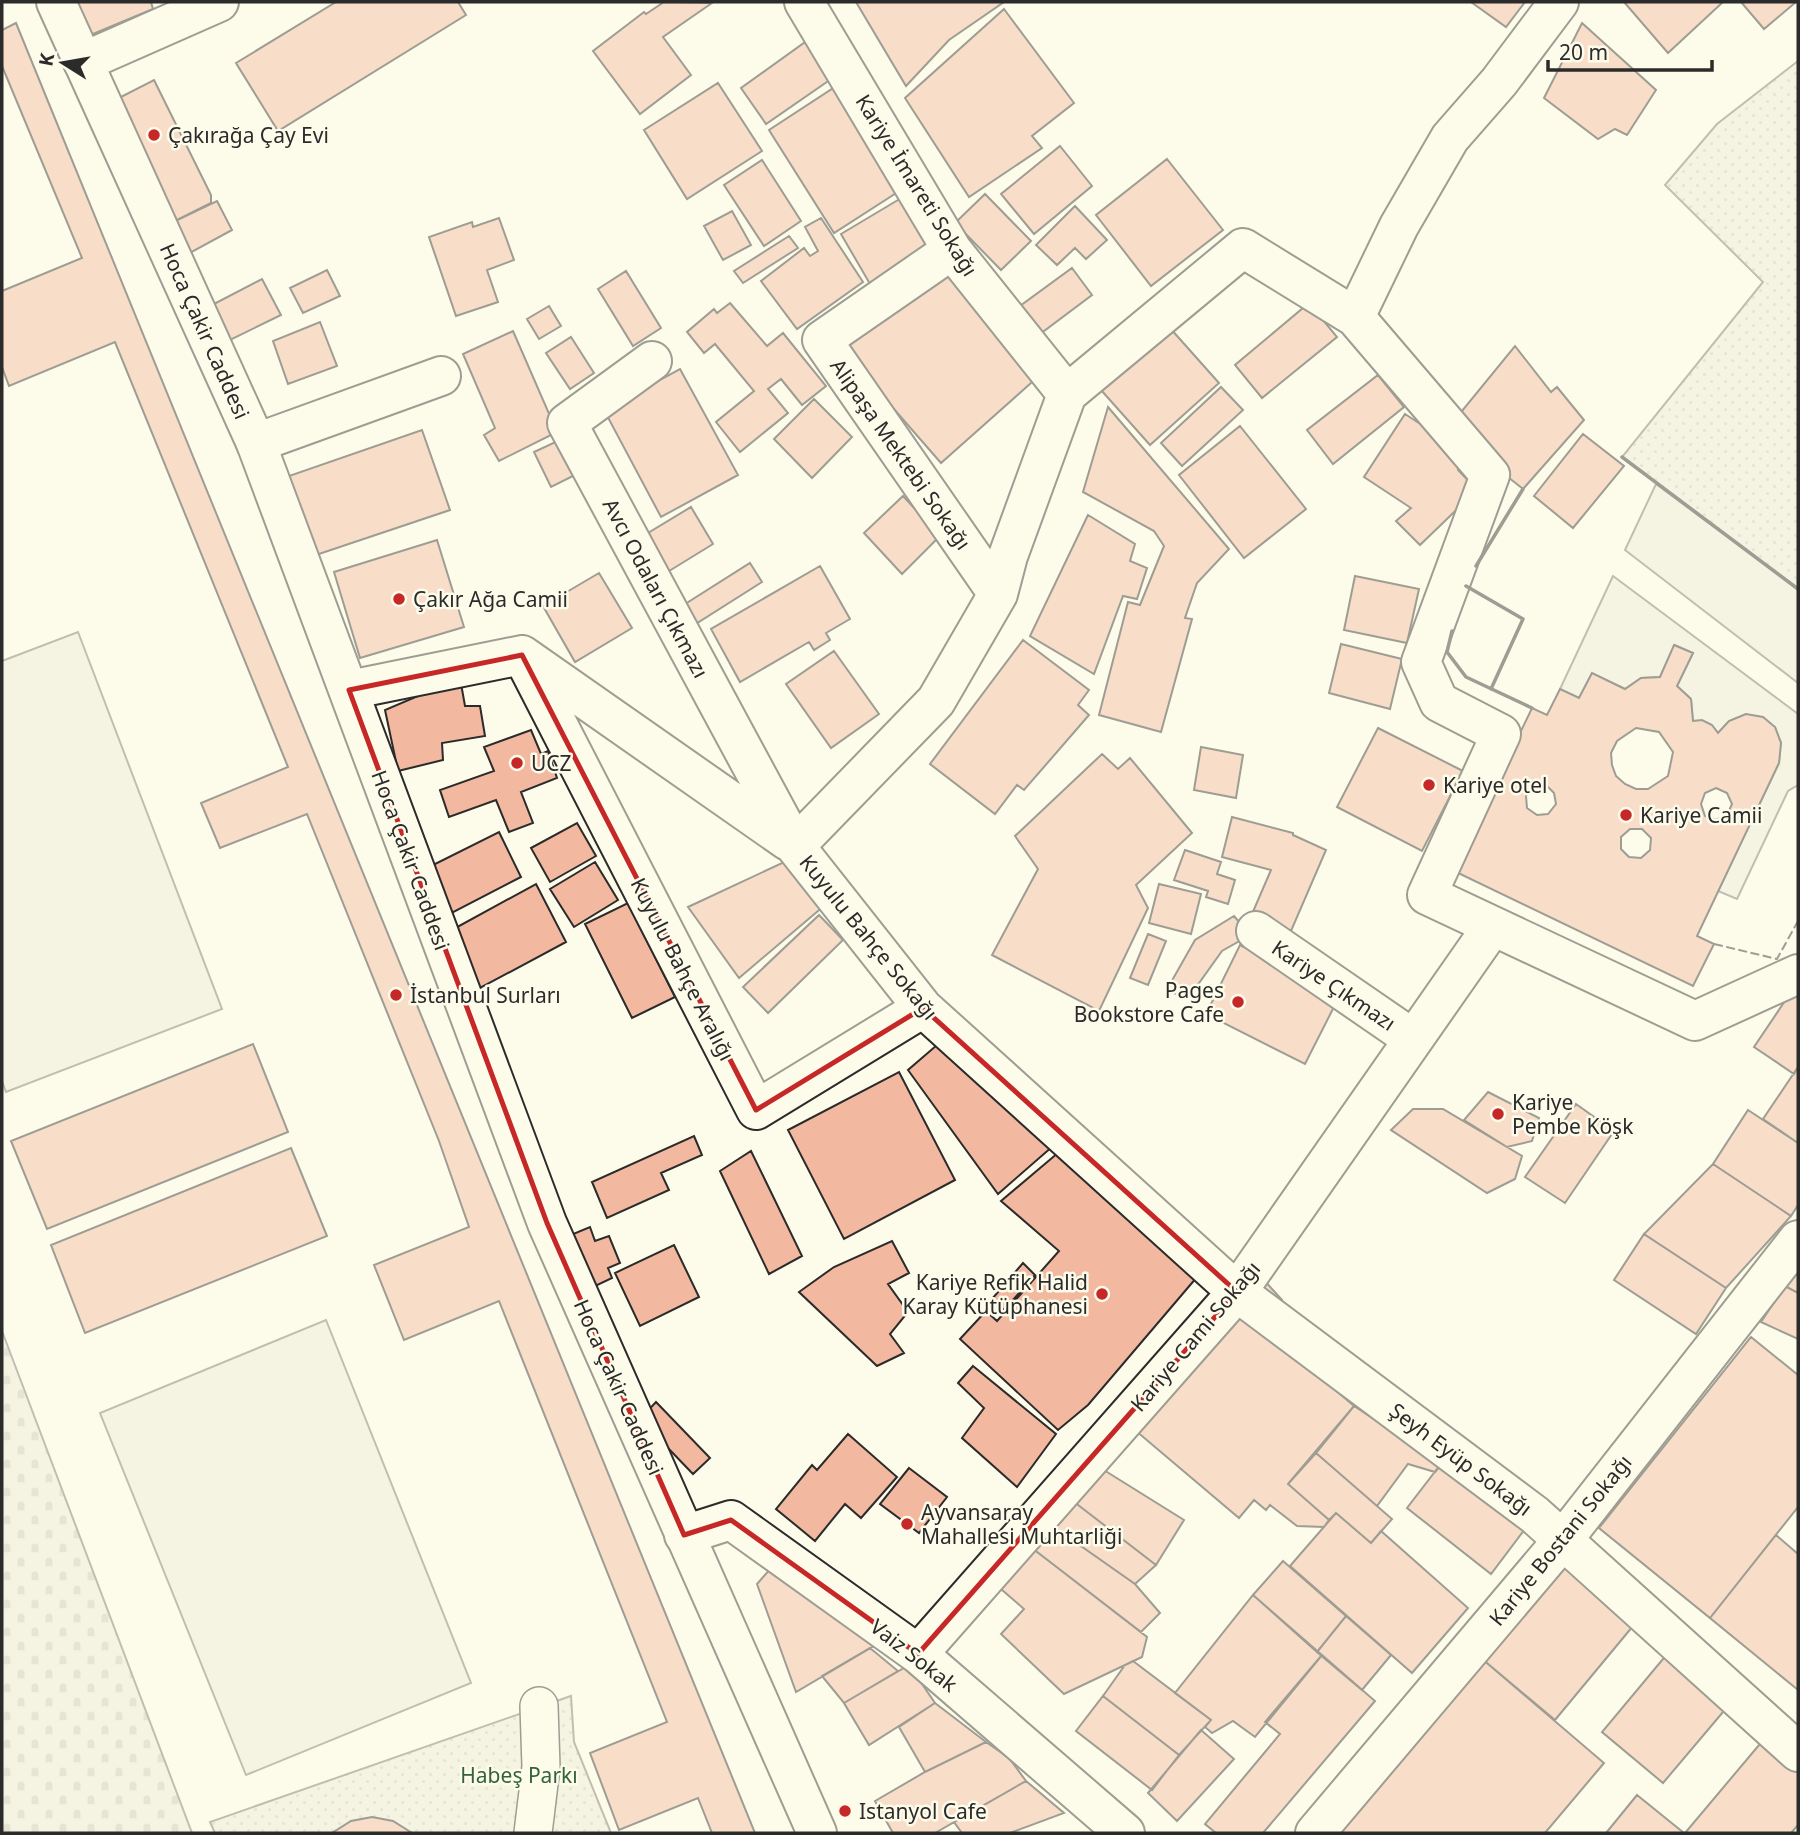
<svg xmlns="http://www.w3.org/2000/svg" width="1800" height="1835" font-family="'Noto Sans',sans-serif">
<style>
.green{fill:#ecebdb;stroke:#74746e;stroke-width:2}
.cemetery{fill:url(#cemetery-stones);stroke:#74746e;stroke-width:2}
.park{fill:url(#park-dots);stroke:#74746e;stroke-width:2}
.building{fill:#f2b8a0;stroke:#2b2b2b;stroke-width:2;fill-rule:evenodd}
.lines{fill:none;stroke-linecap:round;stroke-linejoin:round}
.pedestrian-casing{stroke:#2b2b2b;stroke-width:40}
.minor-casing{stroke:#2b2b2b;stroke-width:42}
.tertiary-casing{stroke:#2b2b2b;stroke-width:42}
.pedestrian{stroke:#fdfbea;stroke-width:37}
.minor{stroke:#fdfbea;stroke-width:38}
.tertiary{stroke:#fdfbea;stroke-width:38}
.fence{stroke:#2b2b2b;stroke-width:2;stroke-dasharray:9 3.5;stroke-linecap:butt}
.wall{stroke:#2b2b2b;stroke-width:3.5}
.marked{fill:none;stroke:#c62828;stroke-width:5;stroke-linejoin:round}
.poi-dot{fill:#c62828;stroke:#fdfbea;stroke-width:2.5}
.labels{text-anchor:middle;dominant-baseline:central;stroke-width:5;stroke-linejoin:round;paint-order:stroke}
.poi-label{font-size:21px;fill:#2b2b2b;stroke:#fdfbea;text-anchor:start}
.street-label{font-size:21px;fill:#2b2b2b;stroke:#fdfbea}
.park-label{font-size:21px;fill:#34623c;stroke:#fdfbea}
</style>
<defs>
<pattern id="cemetery-stones" width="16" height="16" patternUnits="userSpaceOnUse" patternTransform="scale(1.75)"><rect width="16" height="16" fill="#ecebdb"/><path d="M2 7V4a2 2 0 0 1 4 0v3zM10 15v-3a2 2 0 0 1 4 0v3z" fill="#cbcabc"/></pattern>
<pattern id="park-dots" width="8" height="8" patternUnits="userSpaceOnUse" patternTransform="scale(1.75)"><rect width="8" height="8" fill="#ecebdb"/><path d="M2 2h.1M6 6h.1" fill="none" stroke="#cbcabc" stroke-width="1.8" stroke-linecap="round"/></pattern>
</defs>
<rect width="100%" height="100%" fill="#fdfbea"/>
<path class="green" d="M 1656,484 L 1798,589 L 1798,683 L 1625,550 Z
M 1613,576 L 1798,714 L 1798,785 L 1788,791 L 1737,899 L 1718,891 L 1779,763 L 1781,743 L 1775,727 L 1746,714 L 1729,721 L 1718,733 C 1711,723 1705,720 1693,721 L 1691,699 L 1677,686 L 1693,653 L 1675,645 L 1660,677 L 1641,678 L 1625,689 L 1592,673 L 1579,698 L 1560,689 Z
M 78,632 L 222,1009 L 6,1092 L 2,1081 L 2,661 Z
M 326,1320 L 471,1683 L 246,1775 L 100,1413 Z"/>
<path class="cemetery" d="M 2,1331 L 192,1833 L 2,1833 Z"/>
<path class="park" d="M 1798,61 L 1798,589 L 1622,457 L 1763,282 L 1665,185 L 1717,124 Z
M 571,1696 L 574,1742 L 611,1833 L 215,1833 L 210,1822 Z"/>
<path class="building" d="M 65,2 L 151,2 L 153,9 L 81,39 Z
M 336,2 L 458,2 L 466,15 L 278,131 L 236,63 Z
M 664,2 L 712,3 L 663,37 L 691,75 L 640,114 L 593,51 L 644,12 L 646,14 Z
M 856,2 L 1004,2 L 949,40 L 906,86 Z
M 1471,2 L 1525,2 L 1506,27 Z
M 1624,2 L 1723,2 L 1668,53 Z
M 1741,2 L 1796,2 L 1764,29 Z
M 1004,9 L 1074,103 L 1032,136 L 1042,148 L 969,197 L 905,98 Z
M 16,23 L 755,1833 L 712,1833 L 698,1798 L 619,1830 L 590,1753 L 667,1722 L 499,1301 L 404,1340 L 374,1265 L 469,1227 L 439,1141 L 307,814 L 220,848 L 201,803 L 288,767 L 115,342 L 9,386 L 2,367 L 2,291 L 82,258 L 2,66 L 2,30 Z
M 1582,23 L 1656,90 L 1627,135 L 1615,129 L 1598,139 L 1544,98 Z
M 808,40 L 834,77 L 766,124 L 741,88 Z
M 154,80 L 211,195 L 211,203 L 169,224 L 111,102 Z
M 718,83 L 762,151 L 687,199 L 644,130 Z
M 838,85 L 904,188 L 834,233 L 769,130 Z
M 1060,146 L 1092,186 L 1034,234 L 1001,194 Z
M 1167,159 L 1223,230 L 1151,286 L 1096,215 Z
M 762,160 L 801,221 L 764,246 L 724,185 Z
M 908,194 L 938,244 L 870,284 L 841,234 Z
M 985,194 L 1031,241 L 1001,270 L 955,223 Z
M 217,201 L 232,230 L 188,254 L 169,224 Z
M 1075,206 L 1107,240 L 1086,259 L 1075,248 L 1057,265 L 1036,245 Z
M 732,211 L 751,245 L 723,260 L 704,226 Z
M 499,218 L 514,260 L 487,270 L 498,302 L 456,316 L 429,237 L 472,222 L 473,227 Z
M 821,218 L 863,282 L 797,329 L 761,281 L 804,248 L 810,256 L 818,251 L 805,227 Z
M 789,236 L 798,248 L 743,283 L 734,271 Z
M 948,266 L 1040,375 L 941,463 L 838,345 Z
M 1072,268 L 1092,295 L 1040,334 L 1020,306 Z
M 327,270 L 340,296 L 303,313 L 290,288 Z
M 626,271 L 661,328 L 633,346 L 598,289 Z
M 262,279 L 281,315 L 230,340 L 212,305 Z
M 730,303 L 767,346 L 783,333 L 826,386 L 802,405 L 781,379 L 768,389 L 788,413 L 740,452 L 716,422 L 754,391 L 715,344 L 704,353 L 687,332 L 714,309 L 717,313 Z
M 1309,303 L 1337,337 L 1262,398 L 1235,365 Z
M 549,306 L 561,326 L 539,339 L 527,319 Z
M 320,322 L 337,366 L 288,384 L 273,341 Z
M 1170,328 L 1219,383 L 1150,445 L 1101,390 Z
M 513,331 L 557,432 L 499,461 L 484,435 L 495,428 L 463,354 Z
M 571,337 L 594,373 L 570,389 L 546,353 Z
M 1515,346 L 1551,392 L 1557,387 L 1584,420 L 1523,489 L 1489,462 L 1457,417 Z
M 680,369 L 738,475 L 661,517 L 604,410 Z
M 1378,375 L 1404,407 L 1333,464 L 1307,430 Z
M 1221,387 L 1243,410 L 1182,466 L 1161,443 Z
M 814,399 L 852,437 L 812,478 L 774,439 Z
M 1108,407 L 1229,549 L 1197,583 L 1185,618 L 1192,619 L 1161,732 L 1099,715 L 1128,602 L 1140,605 L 1164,546 L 1154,531 L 1083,492 Z
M 1405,414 L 1468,455 L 1458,470 L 1477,490 L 1420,545 L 1396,521 L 1411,508 L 1364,477 Z
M 1240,426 L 1306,509 L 1244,558 L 1179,475 Z
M 422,430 L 450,510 L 313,556 L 286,477 Z
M 1583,434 L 1624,466 L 1573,528 L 1534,496 Z
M 564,438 L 581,472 L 551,487 L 534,452 Z
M 903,496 L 940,536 L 902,574 L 864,533 Z
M 691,507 L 713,544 L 661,576 L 638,539 Z
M 1088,515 L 1135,544 L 1130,561 L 1147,568 L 1137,599 L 1123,596 L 1094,674 L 1030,636 Z
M 437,540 L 464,627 L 360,658 L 334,572 Z
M 750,563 L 762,582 L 694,625 L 682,606 Z
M 820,566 L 850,619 L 826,633 L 830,640 L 814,650 L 809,642 L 740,682 L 711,629 Z
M 599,573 L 632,628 L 575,662 L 543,606 Z
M 1355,576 L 1419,589 L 1407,643 L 1344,630 Z
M 1023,640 L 1089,690 L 1078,705 L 1089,715 L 1024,790 L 1017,785 L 995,814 L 930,764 Z
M 1341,644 L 1402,659 L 1390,709 L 1329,693 Z
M 1674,645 L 1693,653 L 1677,686 L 1691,699 L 1693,721 L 1702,720 L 1712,725 L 1718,733 L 1729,721 L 1746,714 L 1763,717 L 1775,727 L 1781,743 L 1779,763 L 1697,936 L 1714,944 L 1693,986 L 1454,871 L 1532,708 L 1547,715 L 1560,689 L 1579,698 L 1592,673 L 1625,689 L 1641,678 L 1660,677 ZM 1636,728 L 1659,732 L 1673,752 L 1668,776 L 1648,789 L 1636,789 L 1625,784 L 1616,776 L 1612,765 L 1611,753 L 1617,741 ZM 1546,785 L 1554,793 L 1556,804 L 1548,814 L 1537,815 L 1527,808 L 1526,796 L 1533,787 ZM 1716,788 L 1727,793 L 1732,804 L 1727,815 L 1716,820 L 1705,816 L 1701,804 L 1705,793 ZM 1630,829 L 1642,829 L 1651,838 L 1650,850 L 1641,858 L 1629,857 L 1621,849 L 1621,837 Z
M 834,651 L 879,714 L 831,748 L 786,684 Z
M 460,678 L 465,706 L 480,706 L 485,736 L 442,743 L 443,760 L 398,771 L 385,710 Z
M 1378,728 L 1463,771 L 1422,851 L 1337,807 Z
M 531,730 L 541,754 L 548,751 L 557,778 L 521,792 L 533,823 L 509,832 L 496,800 L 449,817 L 440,790 L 494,771 L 484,747 Z
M 1201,747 L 1243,755 L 1236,798 L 1194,790 Z
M 1102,754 L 1118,769 L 1130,758 L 1192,833 L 1136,885 L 1148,908 L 1099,1011 L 992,955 L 1038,869 L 1015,836 Z
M 1232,817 L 1293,833 L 1293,835 L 1326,850 L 1291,931 L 1252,914 L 1271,870 L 1222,857 Z
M 577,823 L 596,856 L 550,882 L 531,848 Z
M 499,832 L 521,877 L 442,918 L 419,872 Z
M 1185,850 L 1221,862 L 1217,874 L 1235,880 L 1228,904 L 1206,897 L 1208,891 L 1174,880 Z
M 795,857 L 825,905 L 739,978 L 688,907 Z
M 595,862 L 618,900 L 574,927 L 550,889 Z
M 536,884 L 566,942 L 480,988 L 450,931 Z
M 1159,884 L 1201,894 L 1191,934 L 1149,923 Z
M 628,903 L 675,997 L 632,1018 L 585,924 Z
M 819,915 L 843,940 L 768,1013 L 743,987 Z
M 1234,916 L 1250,935 L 1222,951 L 1189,997 L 1166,991 L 1195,940 Z
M 1148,934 L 1166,941 L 1148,985 L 1130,978 Z
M 1240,945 L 1340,995 L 1305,1064 L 1206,1014 Z
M 1791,992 L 1798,997 L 1798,1067 L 1794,1074 L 1754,1047 Z
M 253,1044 L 288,1132 L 47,1229 L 11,1141 Z
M 937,1045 L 1053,1146 L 998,1194 L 908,1070 Z
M 1798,1067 L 1798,1143 L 1763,1119 Z
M 899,1072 L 955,1180 L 844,1239 L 788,1130 Z
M 1488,1092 L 1539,1118 L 1532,1141 L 1507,1147 L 1464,1120 Z
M 1576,1104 L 1614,1131 L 1565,1203 L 1525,1177 Z
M 1413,1109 L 1443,1109 L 1522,1156 L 1515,1179 L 1487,1193 L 1391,1130 Z
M 1748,1110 L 1798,1143 L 1798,1205 L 1791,1216 L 1713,1164 Z
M 694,1136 L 702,1155 L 661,1173 L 669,1190 L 607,1218 L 592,1182 Z
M 291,1148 L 327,1236 L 85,1333 L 51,1245 Z
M 751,1151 L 802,1256 L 769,1274 L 720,1171 Z
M 1059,1152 L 1197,1277 L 1088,1405 L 1058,1430 L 960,1339 L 986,1311 L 997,1321 L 1059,1251 L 1001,1201 Z
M 1713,1164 L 1791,1216 L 1726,1288 L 1644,1234 Z
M 590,1227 L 595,1241 L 609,1236 L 620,1263 L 608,1268 L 612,1278 L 589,1289 L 566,1237 Z
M 1644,1234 L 1726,1288 L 1696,1334 L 1614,1280 Z
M 892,1241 L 909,1273 L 888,1284 L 908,1312 L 890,1334 L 904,1353 L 877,1366 L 799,1292 L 834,1267 Z
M 674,1245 L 699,1297 L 640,1326 L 615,1273 Z
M 1023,1263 L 1035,1275 L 1004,1310 L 992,1299 Z
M 1798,1273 L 1798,1293 L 1785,1286 Z
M 1262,1278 L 1282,1300 L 1270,1311 L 1250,1289 Z
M 1785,1286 L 1798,1293 L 1798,1339 L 1761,1322 Z
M 1240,1308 L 1354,1406 L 1288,1484 L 1329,1520 L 1324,1527 L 1297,1526 L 1270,1505 L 1266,1510 L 1254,1500 L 1239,1518 L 1136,1431 Z
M 1751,1337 L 1798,1375 L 1798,1507 L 1710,1618 L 1599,1528 Z
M 973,1366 L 1056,1434 L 1017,1487 L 962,1438 L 984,1408 L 958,1383 Z
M 656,1402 L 710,1458 L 693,1474 L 640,1419 Z
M 1354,1406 L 1442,1464 L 1435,1472 L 1408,1464 L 1377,1506 L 1316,1453 Z
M 848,1434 L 897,1477 L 861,1518 L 845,1504 L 815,1541 L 776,1509 L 812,1465 L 817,1470 Z
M 1316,1453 L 1392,1519 L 1371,1543 L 1336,1513 L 1329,1520 L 1288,1484 Z
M 1444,1460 L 1528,1525 L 1491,1574 L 1407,1508 Z
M 1099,1467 L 1184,1520 L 1156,1565 L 1069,1498 Z
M 909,1468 L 947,1497 L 919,1533 L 880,1504 Z
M 1069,1498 L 1156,1565 L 1135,1584 L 1051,1525 Z
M 1336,1513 L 1371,1543 L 1381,1531 L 1468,1608 L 1412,1673 L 1290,1566 Z
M 1051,1525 L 1135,1584 L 1160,1613 L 1141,1632 L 1032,1548 Z
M 1776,1535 L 1798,1554 L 1798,1690 L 1710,1618 Z
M 1032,1548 L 1147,1637 L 1142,1657 L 1064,1694 L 1001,1634 L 1024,1609 L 1001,1589 Z
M 1283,1561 L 1346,1616 L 1317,1652 L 1253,1595 Z
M 1561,1564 L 1633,1626 L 1555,1720 L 1481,1658 Z
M 771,1568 L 874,1646 L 796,1692 L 757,1584 Z
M 1253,1595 L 1322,1655 L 1255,1737 L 1233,1721 L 1212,1733 L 1205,1727 L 1211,1720 L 1175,1693 Z
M 1346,1616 L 1391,1655 L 1362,1690 L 1317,1652 Z
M 1673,1647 L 1734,1699 L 1663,1783 L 1602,1732 Z
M 870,1648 L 898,1671 L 844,1703 L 822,1676 Z
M 1322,1655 L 1375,1701 L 1263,1833 L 1216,1833 L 1205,1824 L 1280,1734 L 1265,1722 Z
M 1481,1658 L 1604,1763 L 1545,1833 L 1339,1833 Z
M 1133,1661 L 1211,1720 L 1179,1755 L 1103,1696 L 1125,1665 Z
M 909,1665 L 935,1703 L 869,1745 L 844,1703 Z
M 1103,1696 L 1179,1755 L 1152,1790 L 1076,1731 Z
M 935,1703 L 986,1742 L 925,1772 L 899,1727 Z
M 1201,1730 L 1234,1759 L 1177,1821 L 1148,1793 Z
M 1770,1732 L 1798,1756 L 1798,1825 L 1791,1833 L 1685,1833 Z
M 986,1742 L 1009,1758 L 1026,1781 L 935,1833 L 893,1833 L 875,1801 L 925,1772 Z
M 1026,1781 L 1064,1813 L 1010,1833 L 962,1833 L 954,1822 Z
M 1637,1795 L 1684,1833 L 1606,1833 Z
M 372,1817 L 393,1821 L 412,1833 L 332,1833 L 351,1821 Z"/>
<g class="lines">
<defs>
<path id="pedestrian" d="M 533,1833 L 541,1767 L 539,1706"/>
<path id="minor" d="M 804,2 L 952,250 L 1067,394
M 83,62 L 219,2
M 952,250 L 822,340 L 998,594
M 1355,317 L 1399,226 L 1450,138 L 1499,82 L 1559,2
M 652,361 L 567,423 L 795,846 L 923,1008 L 1237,1292 L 1535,1515 L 1798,1752
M 256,443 L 441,376
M 522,655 L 756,1110 L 923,1008
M 349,690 L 522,655 L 788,841
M 795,846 L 936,701 L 998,594 L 1008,556 L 1067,394 L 1243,248 L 1355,317 L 1490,475 L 1421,662 L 1439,702 L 1501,734 L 1427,895 L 1695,1021 L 1798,974
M 1256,931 L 1413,1039
M 684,1535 L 731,1520 L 918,1654 L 1125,1833
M 918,1654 L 1237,1292 L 1492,927
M 1315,1833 L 1562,1541 L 1798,1240"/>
<path id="tertiary" d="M 56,2 L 256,443 L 547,1223 L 817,1833"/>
</defs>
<use href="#pedestrian" class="pedestrian-casing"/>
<use href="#minor" class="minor-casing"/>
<use href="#tertiary" class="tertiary-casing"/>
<use href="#pedestrian" class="pedestrian"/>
<use href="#minor" class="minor"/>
<use href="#tertiary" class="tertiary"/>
<path class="fence" d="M 1714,944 L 1777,959 L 1798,921"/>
<path class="wall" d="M 1622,457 L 1798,589
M 1476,566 L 1523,489
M 1466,586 L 1523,619 L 1491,689
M 1452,631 L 1447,652 L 1466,677 L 1532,708"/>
</g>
<path d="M0 0H1800V1835H0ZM 522,655 L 756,1110 L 923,1008 L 1237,1292 L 918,1654 L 731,1520 L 684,1535 L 547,1223 L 349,690 Z" fill="#fdfbea" fill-opacity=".55" fill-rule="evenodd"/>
<path class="marked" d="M 522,655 L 756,1110 L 923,1008 L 1237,1292 L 918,1654 L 731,1520 L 684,1535 L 547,1223 L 349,690 Z"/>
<g class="poi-dot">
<circle cx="154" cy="135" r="7"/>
<circle cx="399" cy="599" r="7"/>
<circle cx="517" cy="763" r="7"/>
<circle cx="1429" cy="785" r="7"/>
<circle cx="1626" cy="815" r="7"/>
<circle cx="396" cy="995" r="7"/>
<circle cx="1238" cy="1002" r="7"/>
<circle cx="1498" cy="1114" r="7"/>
<circle cx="1102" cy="1294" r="7"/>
<circle cx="907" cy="1524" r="7"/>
<circle cx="845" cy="1811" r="7"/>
</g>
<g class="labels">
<g class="poi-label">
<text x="168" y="135">Çakırağa Çay Evi</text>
<text x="413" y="599">Çakır Ağa Camii</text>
<text x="531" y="763">UCZ</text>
<text x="1443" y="785">Kariye otel</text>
<text x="1640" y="815">Kariye Camii</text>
<text x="1224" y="990" text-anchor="end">Pages<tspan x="1224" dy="24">Bookstore Cafe</tspan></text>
<text x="410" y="995">İstanbul Surları</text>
<text x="1512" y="1102">Kariye<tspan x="1512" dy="24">Pembe Köşk</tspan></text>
<text x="1088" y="1282" text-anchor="end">Kariye Refik Halid<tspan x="1088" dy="24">Karay Kütüphanesi</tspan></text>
<text x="921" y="1512">Ayvansaray<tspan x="921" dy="24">Mahallesi Muhtarliği</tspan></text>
<text x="859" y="1811">Istanyol Cafe</text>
</g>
<g class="street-label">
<text transform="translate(917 185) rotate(58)">Kariye İmareti Sokağı</text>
<text transform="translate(205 331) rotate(66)">Hoca Çakir Caddesi</text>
<text transform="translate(901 454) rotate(55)">Alipaşa Mektebi Sokağı</text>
<text transform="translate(656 588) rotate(62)">Avcı Odaları Çıkmazı</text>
<text transform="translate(411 860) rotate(70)">Hoca Çakir Caddesi</text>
<text transform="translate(869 937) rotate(51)">Kuyulu Bahçe Sokağı</text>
<text transform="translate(683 969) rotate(63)">Kuyulu Bahçe Aralığı</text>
<text transform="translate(1334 985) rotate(34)">Kariye Çıkmazı</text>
<text transform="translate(1195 1336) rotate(-50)">Kariye Cami Sokağı</text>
<text transform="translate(619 1387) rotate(66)">Hoca Çakir Caddesi</text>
<text transform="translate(1461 1459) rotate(37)">Şeyh Eyüp Sokağı</text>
<text transform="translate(1560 1540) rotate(-51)">Kariye Bostani Sokağı</text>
<text transform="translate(914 1655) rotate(38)">Vaiz Sokak</text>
</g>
<g class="park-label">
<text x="519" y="1775">Habeş Parkı</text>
</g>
</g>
<rect width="1800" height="1835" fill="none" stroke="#2b2b2b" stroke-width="7"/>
<g transform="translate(63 63) rotate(281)" stroke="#fdfbea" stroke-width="5" paint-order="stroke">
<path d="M0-5L12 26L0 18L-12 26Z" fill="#2b2b2b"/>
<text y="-10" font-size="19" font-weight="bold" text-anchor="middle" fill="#2b2b2b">K</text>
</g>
<path d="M1548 60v10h164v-10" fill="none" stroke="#2b2b2b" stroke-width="3.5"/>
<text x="1559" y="60" font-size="21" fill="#2b2b2b" stroke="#fdfbea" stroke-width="5" paint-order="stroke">20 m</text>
</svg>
